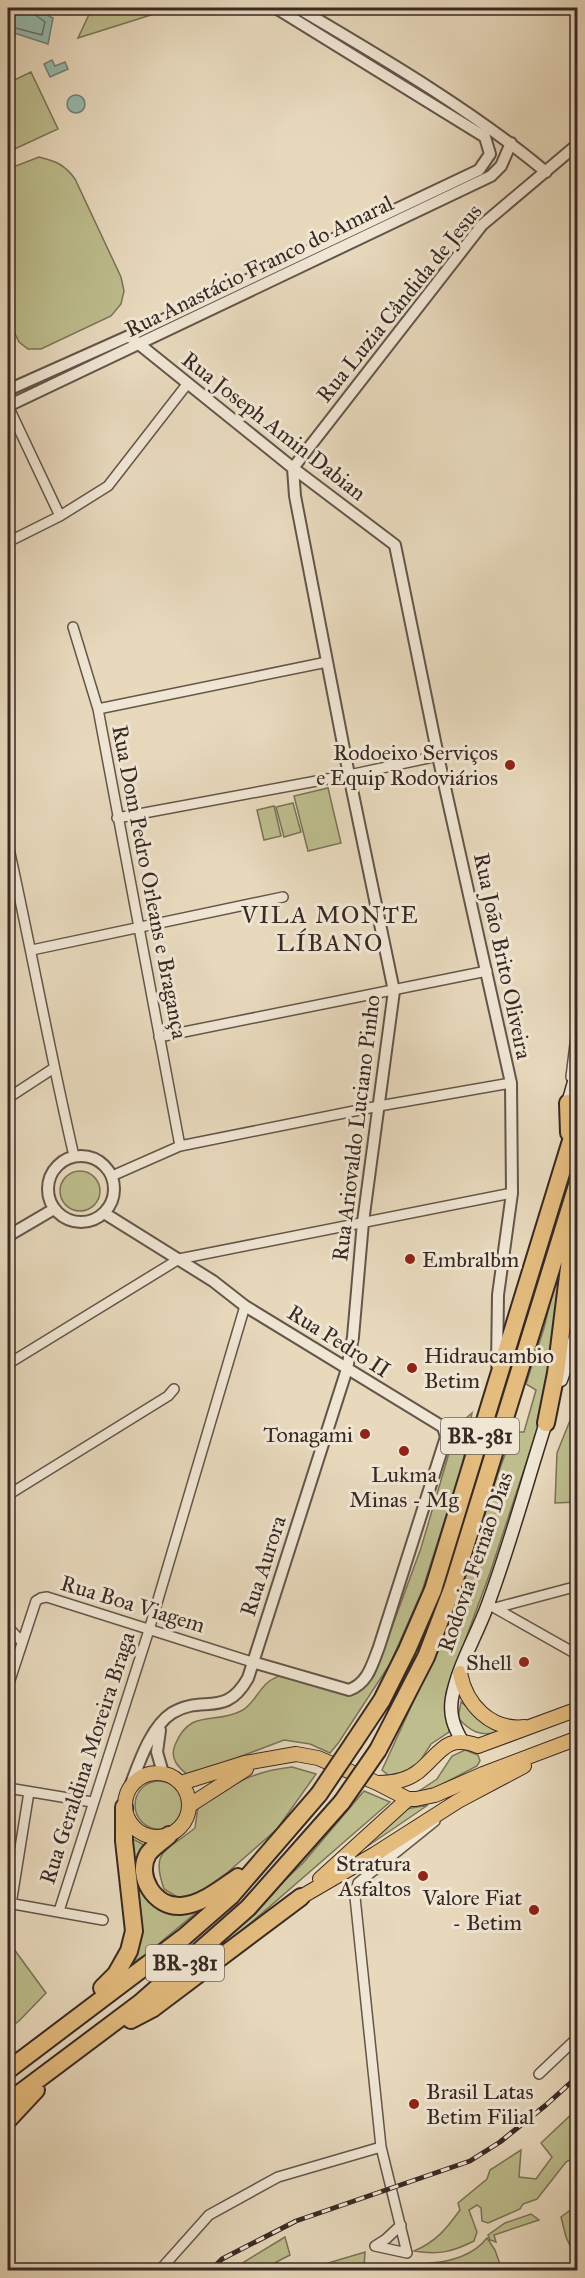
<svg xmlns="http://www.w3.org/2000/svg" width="585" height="2278" font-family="'IM FELL Great Primer',serif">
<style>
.green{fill:#bdbd8d;stroke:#7a7358;stroke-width:1.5}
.water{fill:#97baae;stroke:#718077;stroke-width:1.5}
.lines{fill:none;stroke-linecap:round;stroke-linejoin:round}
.shore{stroke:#687269;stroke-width:1.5}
.minor-casing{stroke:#64554a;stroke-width:12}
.tertiary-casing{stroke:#64554a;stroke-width:14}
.secondary-casing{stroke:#382924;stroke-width:15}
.primary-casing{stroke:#382924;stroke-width:16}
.motorway-casing{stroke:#382924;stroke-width:20}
.minor{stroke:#f0e6d4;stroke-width:9}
.tertiary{stroke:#f0e6d4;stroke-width:10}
.secondary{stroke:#f0e6d4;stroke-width:12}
.primary{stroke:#e4bc7e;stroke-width:14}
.motorway{stroke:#e4bc7e;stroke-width:16}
.rail-casing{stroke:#382924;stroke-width:5}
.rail{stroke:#f0e6d4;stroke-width:3;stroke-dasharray:9;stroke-linecap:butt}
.motorway-bridge-casing{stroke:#382924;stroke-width:20;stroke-linecap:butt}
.motorway-bridge{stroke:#e4bc7e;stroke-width:16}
.poi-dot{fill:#8f2418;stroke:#f0e6d4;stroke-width:2}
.labels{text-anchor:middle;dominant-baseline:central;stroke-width:6;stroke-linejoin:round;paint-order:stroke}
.shield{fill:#f0e6d4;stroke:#6f6259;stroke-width:1.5}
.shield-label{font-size:21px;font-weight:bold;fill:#382924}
.street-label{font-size:22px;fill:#382924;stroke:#f0e6d4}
.poi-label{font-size:22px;fill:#382924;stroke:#f0e6d4;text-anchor:end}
.neighbourhood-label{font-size:24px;letter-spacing:1.5px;fill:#382924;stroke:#f0e6d4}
</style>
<rect width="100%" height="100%" fill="#e8d9bd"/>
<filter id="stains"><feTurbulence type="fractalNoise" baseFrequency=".00333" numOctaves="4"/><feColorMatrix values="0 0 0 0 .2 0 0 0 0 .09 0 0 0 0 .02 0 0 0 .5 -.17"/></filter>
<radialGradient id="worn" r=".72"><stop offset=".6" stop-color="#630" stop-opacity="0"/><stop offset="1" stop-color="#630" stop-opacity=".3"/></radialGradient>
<path class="green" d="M 92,8 L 164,8 L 154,14 L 78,38 Z
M 31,72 L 58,129 L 8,152 L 8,83 Z
M 39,157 C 56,161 65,165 75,179 L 121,277 L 124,291 L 121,304 L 111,316 L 41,349 L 28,349 L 19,342 L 8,319 L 8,169 Z
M 328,788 L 341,843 L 308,851 L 294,796 Z
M 293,803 L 301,832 L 284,837 L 276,807 Z
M 274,806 L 281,836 L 264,840 L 257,810 Z
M60 1191a20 20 0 1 1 40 0a20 20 0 1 1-40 0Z
M 561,1275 L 552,1356 L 538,1427 L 490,1573 L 446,1692 L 449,1732 L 431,1744 L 417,1766 L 398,1778 L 388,1775 L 382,1770 C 413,1703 444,1636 468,1567 C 484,1522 494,1475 515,1432 L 524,1432 L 536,1390 L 526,1384 L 544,1328 L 553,1291 Z
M 577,1403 L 577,1502 L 555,1503 L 557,1453 Z
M 472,1413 L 462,1467 L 422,1591 L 390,1664 L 339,1742 L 330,1753 L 310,1744 L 284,1740 L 189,1776 C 179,1768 169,1759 175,1745 C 190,1708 213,1725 241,1711 C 252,1706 258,1691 267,1683 C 270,1680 275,1678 279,1676 L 352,1695 L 374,1676 L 421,1548 L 457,1426 Z
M 461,1702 L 498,1732 C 480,1737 470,1731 458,1718 Z
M 465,1750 L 478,1755 L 480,1761 L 477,1766 L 429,1791 L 419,1791 L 437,1779 L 452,1756 Z
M 292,1767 L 316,1774 L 277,1829 L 228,1872 L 194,1896 L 177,1897 L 164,1889 C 150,1849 167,1851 195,1828 L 198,1807 C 234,1784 249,1772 292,1767 Z
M135 1805a24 24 0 1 1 48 0a24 24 0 1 1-48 0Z
M 364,1791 L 390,1802 L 237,1935 L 189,1970 L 303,1863 Z
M 428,1805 L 343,1863 L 401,1810 Z
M 129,1837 L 146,1846 L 155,1902 L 204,1906 L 144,1956 L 130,1964 Z
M 11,1945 L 46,1993 L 19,2021 L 8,2029 L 8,1951 Z
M 577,2109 L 577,2156 L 566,2162 L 537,2199 L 523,2204 L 520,2209 L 488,2223 L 482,2221 L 481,2208 L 477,2205 L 469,2210 L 477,2232 L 474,2241 C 452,2252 439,2255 414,2251 C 436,2242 447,2228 460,2210 L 458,2203 L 487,2179 L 490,2170 L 521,2150 L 519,2177 L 536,2179 L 552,2157 L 541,2143 Z
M 576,2206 L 578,2207 L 577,2261 L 566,2237 L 561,2217 Z
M 531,2214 L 539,2220 L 494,2235 L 496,2242 L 490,2240 L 488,2235 L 505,2223 Z
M 285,2237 L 290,2255 L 261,2270 L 231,2270 Z
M 487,2238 L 495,2250 L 502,2270 L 441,2270 L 430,2263 C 450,2262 474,2255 487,2238 Z
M 365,2252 L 364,2268 L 311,2269 L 315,2267 Z"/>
<path class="water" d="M 8,8 L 33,8 L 53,18 L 48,44 L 8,31 Z
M 52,60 L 55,66 L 65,62 L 68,69 L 50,77 L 44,64 Z
M67 104a9 9 0 1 1 18 0a9 9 0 1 1-18 0Z"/>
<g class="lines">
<path class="shore" d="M 8,26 L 42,35 L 45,22 L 34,14 L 32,8"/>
<defs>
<path id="minor" d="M 8,406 L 60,516
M 8,542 L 60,516 L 108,486 L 188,383
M 73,627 L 98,709 L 180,1146
M 98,709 L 327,662
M 117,818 L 349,775 L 438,756
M 8,844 C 31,948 50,1053 74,1156
M 32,950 L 283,897
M 159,1037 L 487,971
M 571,1077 L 578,1020
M 8,1098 L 54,1068
M 112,1176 L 180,1146 L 379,1106 L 511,1083
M 8,1364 L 179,1259 L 512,1193
M 8,1495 L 168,1396 L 174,1389
M 488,1604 L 578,1655
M 495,1608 L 578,1586
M 8,1627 L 22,1642
M 8,1686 L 36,1601 L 41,1598 L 47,1597 L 252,1662
M 8,1788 L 92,1802
M 8,1903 L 103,1920
M 11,1904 L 29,1792
M 59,1911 L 149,1630 L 245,1306
M 539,2074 L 578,2037
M 401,2225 L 386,2239 L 375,2246 L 407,2253 L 381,2147 L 355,1897 L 358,1883 L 435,1821
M 160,2270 L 209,2215 L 278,2177 L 381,2147"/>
<path id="tertiary" d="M 298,8 C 381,57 472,110 546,172
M 129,336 L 293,468 L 395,545 L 438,756 L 511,1083 L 512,1193 L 498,1295 L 497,1365
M 8,390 L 129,336 L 479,170 L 490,154 L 485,137 L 276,8
M 8,406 L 491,176 L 501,166 L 511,143
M48 1189a33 33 0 1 1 66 0a33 33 0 1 1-66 0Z
M 104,1213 L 213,1281 L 245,1306 L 443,1427 L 446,1437 L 379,1647 C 372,1665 368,1683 349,1690 L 252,1662
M 8,1236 L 54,1209
M 160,1730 L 157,1752 L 163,1773
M 129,1789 C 138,1766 150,1727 172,1713 C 203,1694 225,1719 248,1678 L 347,1369 L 353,1337 L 363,1222 L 394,991 L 349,775 L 295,496 L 293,468 L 482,225 L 578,144"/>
<path id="secondary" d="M 568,1103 L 578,1068
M 561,1380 L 578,1329
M 462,1741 C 454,1727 449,1715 452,1698 C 458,1665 477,1635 488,1604 C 511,1542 528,1478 548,1416"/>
<path id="primary" d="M 460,1673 C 466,1705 491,1731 525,1727
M 577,1738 L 578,1721
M125 1805a32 32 0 1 1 64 0a32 32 0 1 1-64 0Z
M 181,1783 L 245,1763 L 296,1754 L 318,1758 L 377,1783 L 408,1799 L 416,1799 L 435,1795 L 483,1774 L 578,1738
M 379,1783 C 393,1783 407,1781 419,1771 C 440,1754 446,1733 478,1746 L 578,1709
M 190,1805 L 246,1769
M 320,1879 L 408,1799
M 301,1897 L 375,1854 L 458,1801 L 524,1766"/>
<path id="motorway" d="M 568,1103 L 569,1133
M 546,1423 L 556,1373 L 575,1219
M 354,1742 L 382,1700 L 407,1650 L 433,1590 L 578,1118
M 378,1750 L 426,1657 L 452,1589 L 578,1182
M 169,1835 C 163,1841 153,1847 148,1854 C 135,1876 155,1908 181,1906 C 201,1905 222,1888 238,1877
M 102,1988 L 116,1974 L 129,1951 L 134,1931 L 124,1841 L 124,1807
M 131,2020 L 152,2009 L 301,1897
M 8,2070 L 184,1937 L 231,1896 L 319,1794
M 8,2102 L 140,2003 L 248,1908 L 342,1802
M 8,2120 L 36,2090"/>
</defs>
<use href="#minor" class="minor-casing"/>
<use href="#tertiary" class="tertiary-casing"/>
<use href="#secondary" class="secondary-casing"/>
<use href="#primary" class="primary-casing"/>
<use href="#motorway" class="motorway-casing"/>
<use href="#minor" class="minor"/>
<use href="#tertiary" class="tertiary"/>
<use href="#secondary" class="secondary"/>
<use href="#primary" class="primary"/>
<use href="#motorway" class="motorway"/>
<defs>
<path id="rail" d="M 211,2270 L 222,2259 L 296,2221 L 470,2161 L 500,2142 L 546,2105 L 578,2076"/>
</defs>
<use href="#rail" class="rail-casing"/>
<use href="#rail" class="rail"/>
<defs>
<path id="motorway-bridge" d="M 319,1794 L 354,1742
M 342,1802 L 378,1750"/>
</defs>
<use href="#motorway-bridge" class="motorway-bridge-casing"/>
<use href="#motorway-bridge" class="motorway-bridge"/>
</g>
<g class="poi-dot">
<circle cx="510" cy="765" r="6"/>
<circle cx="410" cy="1259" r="6"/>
<circle cx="412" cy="1368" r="6"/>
<circle cx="365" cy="1434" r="6"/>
<circle cx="404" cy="1451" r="6"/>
<circle cx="524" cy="1662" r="6"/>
<circle cx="423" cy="1876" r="6"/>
<circle cx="534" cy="1910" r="6"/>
<circle cx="414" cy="2104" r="6"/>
</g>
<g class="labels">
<g class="shield">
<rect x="441" y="1418" width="78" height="36" rx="4.5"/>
<rect x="146" y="1945" width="78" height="36" rx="4.5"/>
</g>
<g class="shield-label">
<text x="480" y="1436">BR-381</text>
<text x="185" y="1963">BR-381</text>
</g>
<g class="street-label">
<text transform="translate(259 266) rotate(-26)">Rua Anastácio Franco do Amaral</text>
<text transform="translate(399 303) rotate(-51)">Rua Luzia Cândida de Jesus</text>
<text transform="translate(274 426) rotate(38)">Rua Joseph Amin Dabian</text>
<text transform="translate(150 882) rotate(79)">Rua Dom Pedro Orleans e Bragança</text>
<text transform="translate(503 956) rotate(78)">Rua João Brito Oliveira</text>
<text transform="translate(356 1128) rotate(-83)">Rua Ariovaldo Luciano Pinho</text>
<text transform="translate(339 1341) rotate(32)">Rua Pedro II</text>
<text transform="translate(475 1562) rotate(-71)">Rodovia Fernão Dias</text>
<text transform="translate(263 1566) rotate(-72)">Rua Aurora</text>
<text transform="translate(133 1604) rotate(17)">Rua Boa Viagem</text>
<text transform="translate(87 1758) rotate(-72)">Rua Geraldina Moreira Braga</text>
</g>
<g class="poi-label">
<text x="498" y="752">Rodoeixo Serviços<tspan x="498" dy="25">e Equip Rodoviários</tspan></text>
<text x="422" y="1259" text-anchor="start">Embralbm</text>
<text x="424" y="1355" text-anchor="start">Hidraucambio<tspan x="424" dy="25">Betim</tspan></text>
<text x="353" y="1434">Tonagami</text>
<text x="404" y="1474" text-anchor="middle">Lukma<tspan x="404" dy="25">Minas - Mg</tspan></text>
<text x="512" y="1662">Shell</text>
<text x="411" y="1863">Stratura<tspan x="411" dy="25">Asfaltos</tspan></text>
<text x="522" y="1897">Valore Fiat<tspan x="522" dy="25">- Betim</tspan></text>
<text x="426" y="2091" text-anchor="start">Brasil Latas<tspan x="426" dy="25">Betim Filial</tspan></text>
</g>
<g class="neighbourhood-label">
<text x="330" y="915">VILA MONTE<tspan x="330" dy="28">LÍBANO</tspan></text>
</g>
</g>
<rect width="585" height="2278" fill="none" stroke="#e8d9bd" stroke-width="30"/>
<rect x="9" y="9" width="567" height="2260" fill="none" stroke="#382924" stroke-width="3"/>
<rect x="15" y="15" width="555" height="2248" fill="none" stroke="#382924" stroke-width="1.5"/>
<rect width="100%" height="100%" filter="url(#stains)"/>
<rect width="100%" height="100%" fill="url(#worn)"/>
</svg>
